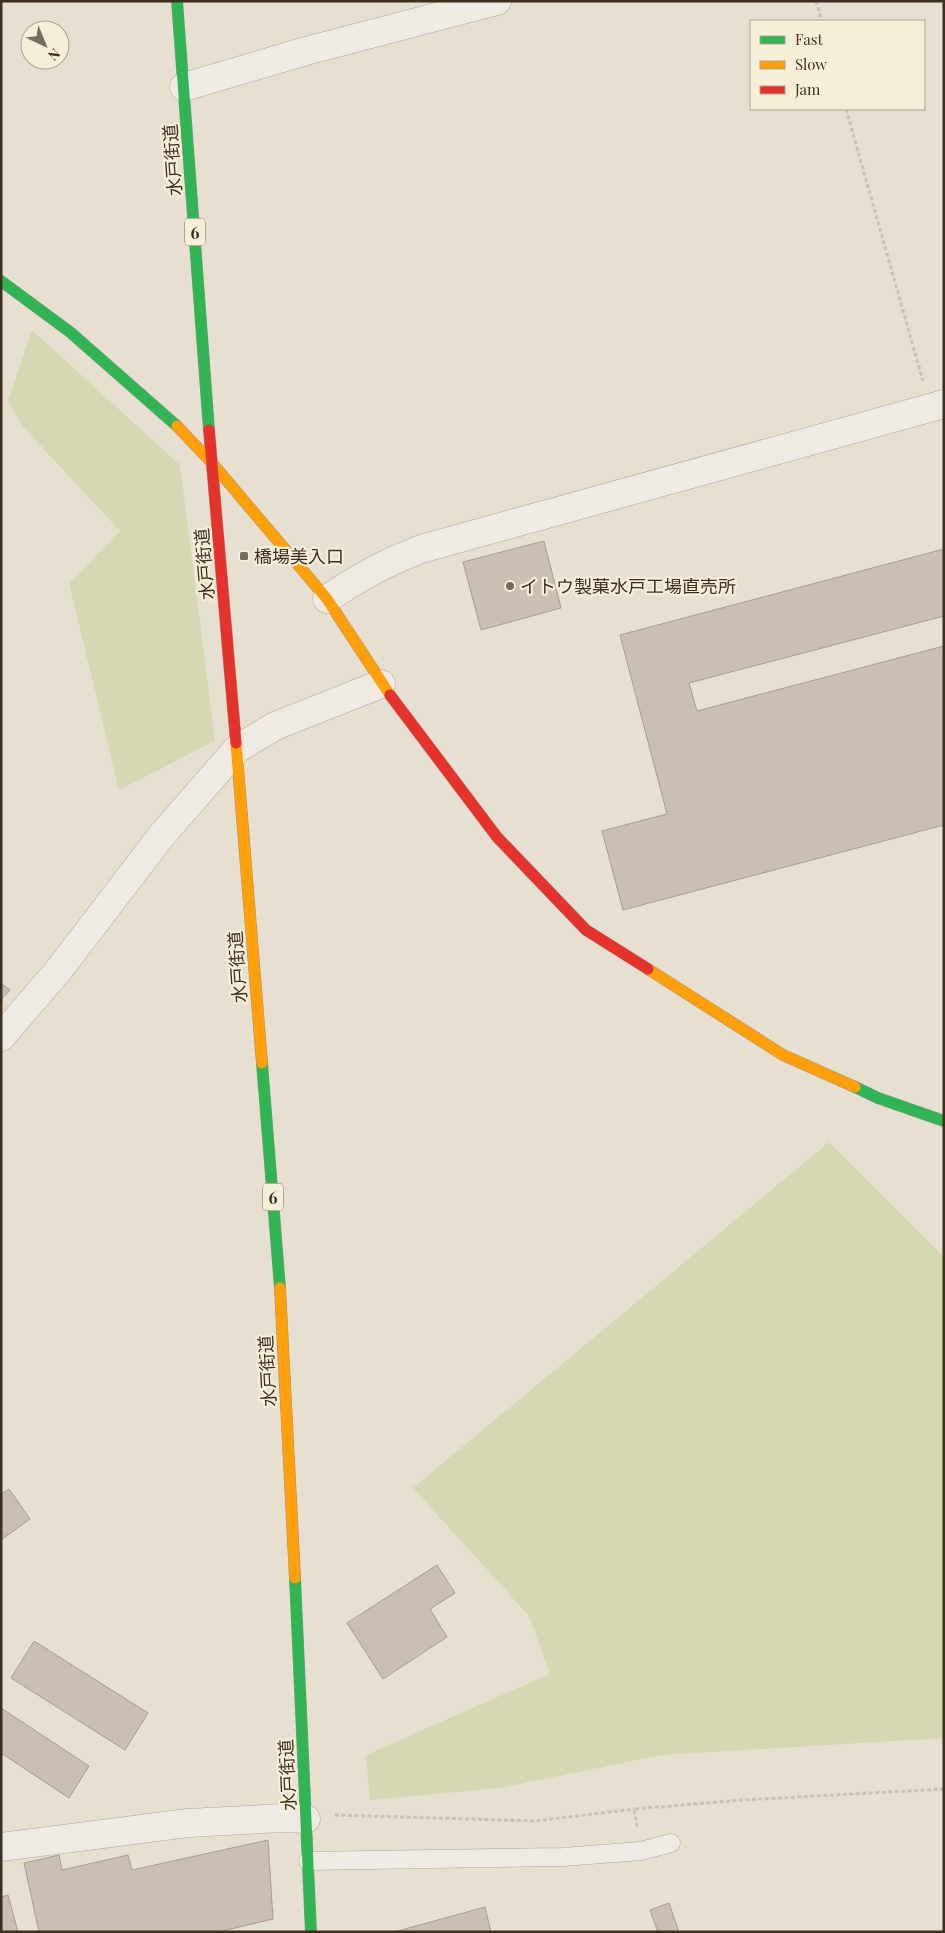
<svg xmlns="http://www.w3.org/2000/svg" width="945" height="1933" font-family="'Playfair Display','Noto Sans JP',serif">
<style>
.green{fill:#d6d7b3}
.building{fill:#cbbfb2;stroke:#a89c90}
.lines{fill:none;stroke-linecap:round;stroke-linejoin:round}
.lane-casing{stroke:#ada599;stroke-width:19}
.street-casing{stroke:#ada599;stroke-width:29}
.fast-casing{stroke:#9c958a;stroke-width:12}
.slow-casing{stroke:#9c958a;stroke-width:12}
.jam-casing{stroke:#9c958a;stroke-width:12}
.path{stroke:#c8c2b9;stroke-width:3;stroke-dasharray:4 2.5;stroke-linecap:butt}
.lane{stroke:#efebe3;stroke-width:18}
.street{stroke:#efebe3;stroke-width:28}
.fast{stroke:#30b455;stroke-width:11}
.slow{stroke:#ff9f0a;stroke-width:11}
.jam{stroke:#e5322d;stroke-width:11}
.poi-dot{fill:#786c5e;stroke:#f7eed8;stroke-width:2}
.labels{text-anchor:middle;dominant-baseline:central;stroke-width:4.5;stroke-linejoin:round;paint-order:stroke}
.shield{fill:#f7eed8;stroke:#756857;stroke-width:1}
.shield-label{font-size:16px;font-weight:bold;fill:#3d2e20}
.street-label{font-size:18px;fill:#3d2e20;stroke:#f7eed8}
.poi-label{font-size:18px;fill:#3d2e20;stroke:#f7eed8;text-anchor:start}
</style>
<rect width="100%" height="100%" fill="#e7e0d1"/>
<path class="green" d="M 32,330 L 180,465 L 215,741 L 119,790 L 69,583 L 120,531 L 23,427 L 8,402 Z
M 829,1142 L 944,1257 L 944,1738 L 662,1755 L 500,1788 L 370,1800 L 366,1755 L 550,1674 L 529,1616 L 413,1488 Z"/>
<path class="building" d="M 544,541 L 561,608 L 481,630 L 463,562 Z
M 944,549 L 944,616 L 689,683 L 697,711 L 944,646 L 944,825 L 623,910 L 602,831 L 667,814 L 620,635 Z
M 1,983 L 10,990 L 1,1000 Z
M 9,1489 L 30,1519 L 1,1540 L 1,1494 Z
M 437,1565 L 455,1593 L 430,1609 L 447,1637 L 383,1679 L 347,1623 Z
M 34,1641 L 148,1713 L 125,1750 L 11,1678 Z
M 1,1708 L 89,1766 L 69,1798 L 1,1753 Z
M 268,1840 L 273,1919 L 218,1932 L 39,1932 L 24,1863 L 59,1855 L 62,1870 L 128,1855 L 132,1870 Z
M 8,1895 L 18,1932 L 1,1932 L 1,1897 Z
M 669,1903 L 679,1932 L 658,1932 L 650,1910 Z
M 485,1907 L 491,1932 L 394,1932 Z"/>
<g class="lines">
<defs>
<path id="lane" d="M 308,1861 L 563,1857 L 641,1851 L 671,1843"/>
<path id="street" d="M 184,87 L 306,51 L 497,1
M 327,599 C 357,578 387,562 421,549 L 944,404
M 1,1037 L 58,971 L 162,835 L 237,749 L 275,726 L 381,684
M 1,1847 L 188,1823 L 283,1818 L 306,1819"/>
<path id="fast" d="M 177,1 L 209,430
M 1,281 L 70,332 L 177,426
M 262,1063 L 280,1288
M 855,1087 L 878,1098 L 944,1121
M 295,1578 L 311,1932"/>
<path id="slow" d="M 177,426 L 212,463 L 327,599 L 390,695
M 236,743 L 262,1063
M 648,969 L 783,1055 L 855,1087
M 280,1288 L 295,1578"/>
<path id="jam" d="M 209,430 L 236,743
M 390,695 L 497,837 L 586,930 L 648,969"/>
</defs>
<use href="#lane" class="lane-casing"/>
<use href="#street" class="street-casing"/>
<use href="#fast" class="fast-casing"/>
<use href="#slow" class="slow-casing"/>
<use href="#jam" class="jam-casing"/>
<path class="path" d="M 816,1 L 822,21
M 846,109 L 923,381
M 335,1815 L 536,1821 L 634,1809
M 637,1827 L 634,1809 L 743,1800 L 944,1789"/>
<use href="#lane" class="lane"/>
<use href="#street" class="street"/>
<use href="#fast" class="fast"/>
<use href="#slow" class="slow"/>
<use href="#jam" class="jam"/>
</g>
<g class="poi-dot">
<rect x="239" y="551" width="10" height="10" rx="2.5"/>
<circle cx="510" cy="586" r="5"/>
</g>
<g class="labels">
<g class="shield">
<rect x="185" y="218.5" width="20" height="27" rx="4"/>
<rect x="263" y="1183.5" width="20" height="27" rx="4"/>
</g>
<g class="shield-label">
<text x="195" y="232">6</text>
<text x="273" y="1197">6</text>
</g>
<g class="street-label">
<text transform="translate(172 160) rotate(-94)">水戸街道</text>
<text transform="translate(204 564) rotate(-95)">水戸街道</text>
<text transform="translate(237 967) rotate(-94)">水戸街道</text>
<text transform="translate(267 1371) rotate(-93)">水戸街道</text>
<text transform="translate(287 1775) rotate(-93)">水戸街道</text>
</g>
<g class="poi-label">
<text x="254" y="556">橋場美入口</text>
<text x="520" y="586">イトウ製菓水戸工場直売所</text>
</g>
</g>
<rect width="945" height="1933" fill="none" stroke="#3d2e20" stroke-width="5"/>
<rect x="750" y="20" width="175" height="90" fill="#f7eed8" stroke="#ada18e"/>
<rect x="760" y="36" width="25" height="8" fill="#30b455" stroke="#ada18e"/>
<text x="795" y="45" font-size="15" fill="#3d2e20">Fast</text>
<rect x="760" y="61" width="25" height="8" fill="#ff9f0a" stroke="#ada18e"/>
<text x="795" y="70" font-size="15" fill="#3d2e20">Slow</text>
<rect x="760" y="86" width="25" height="8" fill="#e5322d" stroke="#ada18e"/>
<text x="795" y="95" font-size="15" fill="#3d2e20">Jam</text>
<g transform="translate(45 45) rotate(136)"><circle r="24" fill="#f7eed8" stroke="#ada18e"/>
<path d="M0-4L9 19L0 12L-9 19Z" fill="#786c5e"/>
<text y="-8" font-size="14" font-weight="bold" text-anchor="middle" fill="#3d2e20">N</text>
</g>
</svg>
